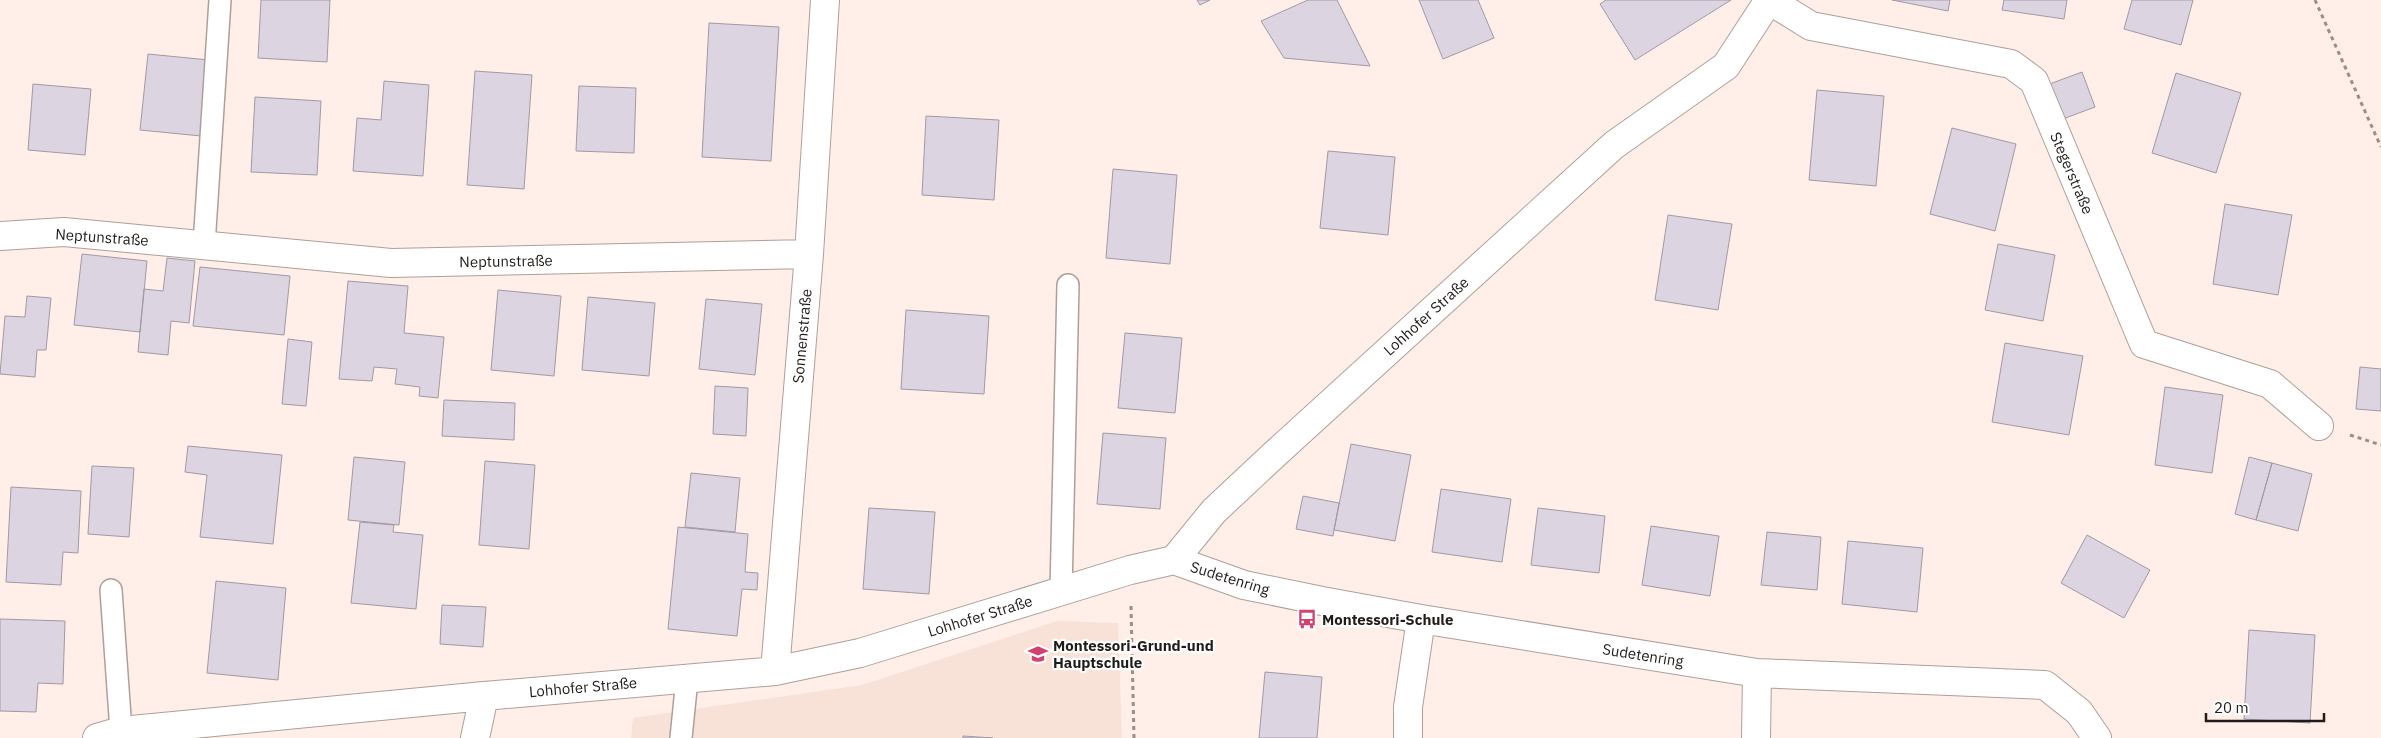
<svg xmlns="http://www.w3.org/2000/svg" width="2381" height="738" font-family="'IBM Plex Sans',sans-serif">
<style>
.built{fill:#f8e1d6}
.building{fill:#dcd4e1;stroke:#a199a5}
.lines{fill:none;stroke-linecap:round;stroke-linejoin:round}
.service-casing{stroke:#ae9f99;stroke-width:24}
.minor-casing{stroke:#ae9f99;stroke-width:30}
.path{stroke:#998e89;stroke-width:3;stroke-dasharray:4 4;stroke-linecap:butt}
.service{stroke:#fff;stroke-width:21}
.minor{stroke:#fff;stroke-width:28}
.labels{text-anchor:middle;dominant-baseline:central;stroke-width:4.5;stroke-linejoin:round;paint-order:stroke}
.street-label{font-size:15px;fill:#211c19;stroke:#fff}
.poi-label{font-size:15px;font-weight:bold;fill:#211c19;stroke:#fff;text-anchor:start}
</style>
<rect width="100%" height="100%" fill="#ffefe8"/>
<path class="built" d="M 1057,621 L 1118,623 L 1122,738 L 631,738 L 633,718 L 862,685 Z"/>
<path class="building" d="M 261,0 L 330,0 L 327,62 L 258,58 Z
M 1197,0 L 1210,0 L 1200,5 Z
M 1308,0 L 1337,0 L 1370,66 L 1284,58 L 1261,21 Z
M 1419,0 L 1478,0 L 1494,38 L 1443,59 Z
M 1606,0 L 1731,0 L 1635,60 L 1600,4 Z
M 1892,0 L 1950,0 L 1948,11 Z
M 2004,0 L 2067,0 L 2064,19 L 2002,10 Z
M 2132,0 L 2193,0 L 2181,45 L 2124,29 Z
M 709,23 L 779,27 L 771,161 L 702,157 Z
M 148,54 L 209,60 L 201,136 L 140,130 Z
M 475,71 L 532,75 L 524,189 L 467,185 Z
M 2082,72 L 2095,107 L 2060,120 L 2047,85 Z
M 2176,73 L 2241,93 L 2216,173 L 2152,153 Z
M 384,81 L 429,85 L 423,176 L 353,171 L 357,118 L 381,120 Z
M 33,84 L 91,89 L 85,155 L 28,150 Z
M 579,86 L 636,88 L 634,153 L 576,151 Z
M 1817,90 L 1884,96 L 1876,186 L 1809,180 Z
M 255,97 L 321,101 L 317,175 L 251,172 Z
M 926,116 L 999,120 L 994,200 L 922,195 Z
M 1952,128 L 2016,144 L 1995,231 L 1930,214 Z
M 1328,151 L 1395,157 L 1388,235 L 1320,228 Z
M 1113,169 L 1177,175 L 1170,264 L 1106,258 Z
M 2225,204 L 2292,215 L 2278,295 L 2213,284 Z
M 1668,215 L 1732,224 L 1718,310 L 1655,300 Z
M 1998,244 L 2055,255 L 2043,321 L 1985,310 Z
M 82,254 L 147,261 L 140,332 L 74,325 Z
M 167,258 L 195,261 L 189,323 L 171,321 L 168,355 L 138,352 L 144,289 L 163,291 Z
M 200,267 L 290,276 L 284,335 L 193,326 Z
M 348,281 L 408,286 L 404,333 L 444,337 L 438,398 L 419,396 L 420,387 L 395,384 L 397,369 L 374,367 L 372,381 L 339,379 Z
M 498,290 L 561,296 L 554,376 L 491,370 Z
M 27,296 L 51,298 L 46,350 L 37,350 L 35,377 L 0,374 L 5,316 L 25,317 Z
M 588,297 L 655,303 L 649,376 L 582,370 Z
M 706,299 L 762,304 L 755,375 L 699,369 Z
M 906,310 L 989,316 L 984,394 L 901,389 Z
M 1125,333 L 1182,338 L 1175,413 L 1118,408 Z
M 288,339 L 312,342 L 306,406 L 282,404 Z
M 2005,343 L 2083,356 L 2069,435 L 1992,422 Z
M 2360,367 L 2381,369 L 2381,411 L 2356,409 Z
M 715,386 L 748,388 L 746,436 L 713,434 Z
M 2165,387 L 2223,395 L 2212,473 L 2155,465 Z
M 444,400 L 515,403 L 514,440 L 442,436 Z
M 1103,433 L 1166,438 L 1160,509 L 1097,504 Z
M 1351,444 L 1411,455 L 1395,541 L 1334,530 Z
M 188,446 L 282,455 L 273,544 L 200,537 L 207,475 L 185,472 Z
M 354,457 L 405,462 L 399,525 L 348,520 Z
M 2249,457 L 2272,463 L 2256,520 L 2235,514 Z
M 485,461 L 535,465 L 529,549 L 479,545 Z
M 2272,463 L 2312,474 L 2298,531 L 2256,520 Z
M 92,466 L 134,468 L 129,537 L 88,534 Z
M 691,473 L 740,478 L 735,532 L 685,527 Z
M 11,487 L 81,491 L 78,553 L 63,552 L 61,585 L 6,582 Z
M 1441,489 L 1511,499 L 1502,562 L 1432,552 Z
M 1303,496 L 1339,503 L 1333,536 L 1296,529 Z
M 869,508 L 935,512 L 929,594 L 863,589 Z
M 1538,508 L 1605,516 L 1599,573 L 1531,565 Z
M 360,522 L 394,525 L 393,532 L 423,535 L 416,609 L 351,603 Z
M 1651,526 L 1719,536 L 1710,596 L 1642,585 Z
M 678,527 L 748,534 L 745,572 L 758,573 L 757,590 L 742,589 L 737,636 L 668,629 Z
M 1767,532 L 1821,537 L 1817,590 L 1761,585 Z
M 2087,535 L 2150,570 L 2124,618 L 2061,583 Z
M 1848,541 L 1923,548 L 1917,612 L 1842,604 Z
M 216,581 L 286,588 L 278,680 L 207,673 Z
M 442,605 L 486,607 L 483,647 L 440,644 Z
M 0,619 L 65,621 L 63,684 L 38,683 L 36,712 L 0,711 Z
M 2249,630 L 2315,635 L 2310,723 L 2244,719 Z
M 1265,672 L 1322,677 L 1317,738 L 1259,738 Z
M 963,736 L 993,738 L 963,738 Z"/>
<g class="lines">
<defs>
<path id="service" d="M 204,245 L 220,0
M 111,590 L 121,731
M 1061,591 L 1068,285
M 681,738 L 687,679"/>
<path id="minor" d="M 1769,0 L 1811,26 L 2011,64 L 2034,81 L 2144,344 L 2270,384 L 2319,426
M 0,236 L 64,232 L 391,263 L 809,254
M 1174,560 L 1244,585 L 1322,601 L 1421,619 L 1757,673 L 2045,685 L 2079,712 L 2097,738
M 775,671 L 809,254 L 825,0
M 97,738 L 121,731 L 484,696 L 775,671 L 860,653 L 1130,570 L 1174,560 L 1214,511 L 1276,453 L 1614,145 L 1726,66 L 1769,0
M 475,738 L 484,696
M 1408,738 L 1408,707 L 1421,619
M 1756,738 L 1757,673"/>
</defs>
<use href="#service" class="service-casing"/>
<use href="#minor" class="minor-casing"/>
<path class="path" d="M 2315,0 L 2381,147
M 2350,435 L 2381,445
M 1131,606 L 1134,738"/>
<use href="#service" class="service"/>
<use href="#minor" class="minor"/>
</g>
<defs>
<symbol id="bus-bare" viewBox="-9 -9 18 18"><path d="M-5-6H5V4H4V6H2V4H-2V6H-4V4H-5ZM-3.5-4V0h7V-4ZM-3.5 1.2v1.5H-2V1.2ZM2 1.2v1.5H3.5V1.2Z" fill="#d04270" stroke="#fff" stroke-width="2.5" paint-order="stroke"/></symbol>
<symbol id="school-bare" viewBox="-9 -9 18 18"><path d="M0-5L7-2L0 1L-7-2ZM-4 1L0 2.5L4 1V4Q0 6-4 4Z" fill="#d04270" stroke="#fff" stroke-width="2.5" paint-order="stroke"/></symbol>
</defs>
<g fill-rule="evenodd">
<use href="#bus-bare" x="1293" y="605" width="28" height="28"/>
<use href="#school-bare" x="1024" y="640" width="28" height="28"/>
</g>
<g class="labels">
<g class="street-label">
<text transform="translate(2072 173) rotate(67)">Stegerstraße</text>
<text transform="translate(102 237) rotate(4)">Neptunstraße</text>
<text transform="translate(506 261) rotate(-1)">Neptunstraße</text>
<text transform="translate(1426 316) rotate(-42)">Lohhofer Straße</text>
<text transform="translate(802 336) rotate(-85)">Sonnenstraße</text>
<text transform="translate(1230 578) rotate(17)">Sudetenring</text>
<text transform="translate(980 616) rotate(-17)">Lohhofer Straße</text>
<text transform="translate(1643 655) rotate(9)">Sudetenring</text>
<text transform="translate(583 687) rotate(-5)">Lohhofer Straße</text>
</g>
<g class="poi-label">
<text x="1322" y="619">Montessori-Schule</text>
<text x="1053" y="645">Montessori-Grund-und<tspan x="1053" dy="17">Hauptschule</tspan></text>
</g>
</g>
<path d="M2206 713v8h118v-8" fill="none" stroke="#211c19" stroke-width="2.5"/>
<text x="2214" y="713" font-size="15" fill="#211c19" stroke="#ffffff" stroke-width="4" paint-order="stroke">20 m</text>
</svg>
